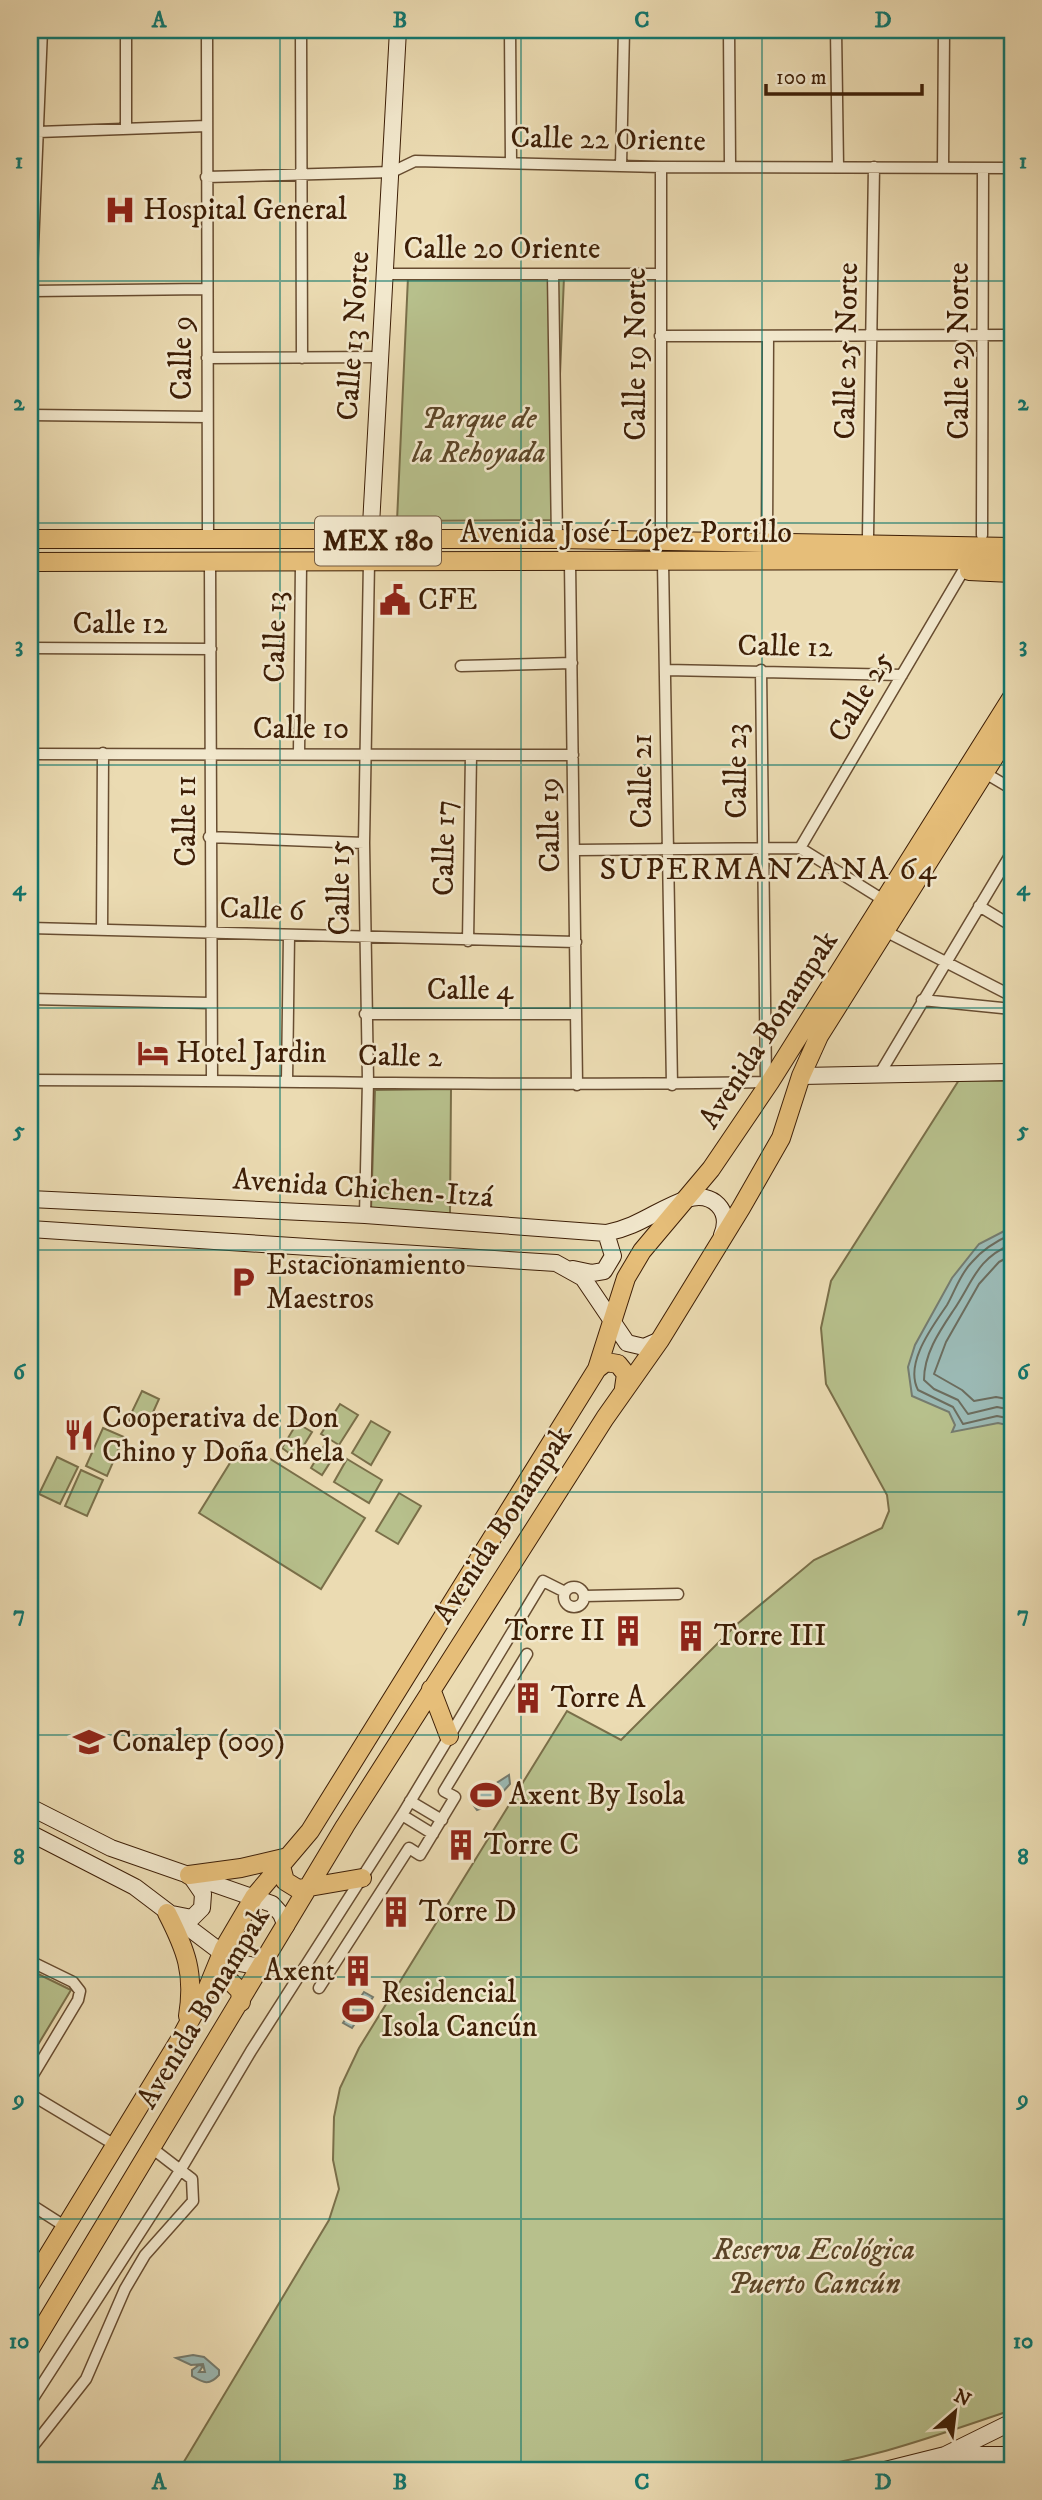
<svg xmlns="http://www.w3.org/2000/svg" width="1042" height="2500" font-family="'IM FELL DW Pica',serif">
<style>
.green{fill:#b7c08c;stroke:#7a6f49;stroke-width:2}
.water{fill:#9bb9b4;stroke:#757b6e;stroke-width:2}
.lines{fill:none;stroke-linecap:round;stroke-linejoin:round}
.shore{stroke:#6c6c5d;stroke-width:2}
.street-casing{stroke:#684d31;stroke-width:13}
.secondary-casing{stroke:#3d1e06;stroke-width:18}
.primary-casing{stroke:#3d1e06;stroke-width:20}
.street{stroke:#f2e8cd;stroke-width:10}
.secondary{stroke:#f2e8cd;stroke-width:16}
.primary{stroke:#e6be79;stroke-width:18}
.grid{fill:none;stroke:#0f766e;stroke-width:2;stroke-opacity:0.55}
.labels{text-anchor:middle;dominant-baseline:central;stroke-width:5;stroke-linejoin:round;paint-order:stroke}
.shield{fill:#f2e8cd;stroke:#735b42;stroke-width:2}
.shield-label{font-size:28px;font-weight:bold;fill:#3d1e06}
.street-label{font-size:30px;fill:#3d1e06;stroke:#f2e8cd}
.poi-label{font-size:30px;fill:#3d1e06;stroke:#f2e8cd;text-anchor:start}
.park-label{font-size:30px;font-style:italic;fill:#5c4628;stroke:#f2e8cd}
.neighbourhood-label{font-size:32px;letter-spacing:2px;fill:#3d1e06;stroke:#f2e8cd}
.neatline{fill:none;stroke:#0f766e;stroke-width:2.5}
.grid-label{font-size:23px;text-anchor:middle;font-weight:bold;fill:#0f766e}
</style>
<rect width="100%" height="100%" fill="#ebdbb2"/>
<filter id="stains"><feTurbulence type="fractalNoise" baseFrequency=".00286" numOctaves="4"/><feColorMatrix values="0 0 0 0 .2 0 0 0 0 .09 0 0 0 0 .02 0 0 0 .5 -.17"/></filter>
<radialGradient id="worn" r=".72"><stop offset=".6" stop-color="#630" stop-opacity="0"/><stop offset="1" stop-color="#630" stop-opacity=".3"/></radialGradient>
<path class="green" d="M 408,277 L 564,277 L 554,520 L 397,521 Z
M 959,1080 L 1012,1081 L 1012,2410 C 937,2435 866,2462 788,2470 L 179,2470 L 329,2220 L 339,2189 L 333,2160 L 334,2117 L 340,2088 L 359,2048 L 567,1711 L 621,1740 L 736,1625 L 814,1560 L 882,1528 L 889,1511 L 887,1495 L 826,1384 L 821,1328 L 831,1281 Z
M 451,1089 L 450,1214 L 371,1210 L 375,1090 Z
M 142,1391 L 159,1399 L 146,1428 L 128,1420 Z
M 340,1404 L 358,1415 L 339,1445 L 321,1434 Z
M 371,1421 L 390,1432 L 371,1465 L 352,1453 Z
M 297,1423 L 312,1432 L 296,1458 L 282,1448 Z
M 103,1428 L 124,1437 L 107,1476 L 86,1466 Z
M 243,1442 L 365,1518 L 321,1589 L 199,1513 Z
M 324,1446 L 336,1453 L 322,1475 L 311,1468 Z
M 57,1457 L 78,1467 L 60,1504 L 39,1494 Z
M 347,1459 L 382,1480 L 369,1503 L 334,1482 Z
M 81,1470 L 103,1480 L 87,1516 L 65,1506 Z
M 399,1493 L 421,1506 L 398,1544 L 376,1531 Z
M 30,1970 L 71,1990 L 30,2058 Z"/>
<path class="water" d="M 1012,1227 L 1012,1426 L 998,1423 L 952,1432 L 955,1425 L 949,1412 L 912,1396 L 908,1367 L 915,1345 L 952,1278 L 979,1244 Z
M 509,1775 L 510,1784 L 491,1805 L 477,1810 L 469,1799 L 475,1790 L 487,1789 Z
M 364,1992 L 373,1997 L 352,2028 L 343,2023 Z
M 193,2355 L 204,2357 L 219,2370 L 219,2375 C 209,2386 204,2383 192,2376 L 192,2370 L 199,2365 L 203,2366 L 199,2372 L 205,2372 L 203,2364 L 191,2365 L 176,2358 Z"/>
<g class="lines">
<path class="shore" d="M 1012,1234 C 996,1241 983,1249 972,1262 C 960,1274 955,1291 947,1305 C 933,1326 904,1363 918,1390 L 953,1407 L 963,1424 L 997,1416 L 1012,1419
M 1012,1244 C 976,1259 973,1282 953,1311 C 939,1332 924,1354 924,1380 L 934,1389 L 958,1400 L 968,1414 L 997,1407 L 1012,1410
M 1012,1255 L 999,1262 L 979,1284 L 946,1342 L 934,1374 L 962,1390 L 974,1401 L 996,1397 L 1012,1400"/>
<defs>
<path id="street" d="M 207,30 L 208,538
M 301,30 L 302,358
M 510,30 L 511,163
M 729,30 L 730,165
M 836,30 L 838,167
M 126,129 L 126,30
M 38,132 L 207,126
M 621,165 L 624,30
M 943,168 L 944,30
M 206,177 L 392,172 L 415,161 L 661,167 L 1012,168
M 386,274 L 661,274
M 553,274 L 557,539
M 32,291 L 206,289
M 30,319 L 42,30
M 660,336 L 1012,335
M 207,358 L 381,357
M 30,415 L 207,417
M 767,534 L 768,336
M 982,535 L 983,168
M 868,536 L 874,167
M 661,542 L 661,167
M 210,562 L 212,1080
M 663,562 L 672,1085
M 570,563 L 577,1085
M 30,648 L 211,649
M 461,666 L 572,663
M 666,670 L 902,675
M 761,670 L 766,1082
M 299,753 L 301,564
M 30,754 L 573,755
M 985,773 L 1012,789
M 209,837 L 364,843
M 800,848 L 963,571
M 576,850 L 800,848 L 885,901
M 979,906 L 1012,926
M 30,928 L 576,942
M 102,930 L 103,753
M 885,931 L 1012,996
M 468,941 L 471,755
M 30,999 L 210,1003
M 922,1000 L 1012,1009
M 365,1014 L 575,1014
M 879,1075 L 1012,852
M 30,1080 C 276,1080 523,1087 770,1082
M 287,1081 L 289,935
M 365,1215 L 368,1081 L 364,843 L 369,562
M564 1597a10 10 0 1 1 20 0a10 10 0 1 1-20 0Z
M 584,1596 L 678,1594
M 410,1801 L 442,1820
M 402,1815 L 433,1834
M 30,1961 L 73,1982 L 80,1991 L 78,2000 L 30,2080
M 319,1988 L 409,1848 L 420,1855 L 455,1797 L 444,1791 L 527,1654
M 30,2094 L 115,2145
M 30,2204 L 66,2227
M 30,2403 L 181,2169 L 251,2051 L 402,1815 L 543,1581 L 565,1592
M 30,2450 L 86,2379 L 125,2289 L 145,2255 L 193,2201 L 192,2179 L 153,2149"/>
<path id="secondary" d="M 369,562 L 398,30
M 801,1076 L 1012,1072
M 30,1199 L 365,1215 L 606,1233 C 639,1227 659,1208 687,1199 C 713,1191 732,1211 722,1235
M 30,1229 L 556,1263 L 583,1278 L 627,1343 L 644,1347 L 660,1340
M 573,1269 L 592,1273 L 604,1271 L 613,1256 L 606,1233
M 30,1807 L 111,1848 L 272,1904 L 281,1914 L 286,1926
M 30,1833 L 135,1887 L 234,1962 L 261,1967
M 172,1914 L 192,1918 L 202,1908 L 203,1894 L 190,1875
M 947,2455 L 1004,2455
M 885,2470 L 945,2455 L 1012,2422"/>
<path id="primary" d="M 30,539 L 557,539 L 1012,547
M 30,562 L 1012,560
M 969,571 L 1012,573
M 597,1369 L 606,1362 L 618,1364 L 626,1374 L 624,1388
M 431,1689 L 449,1736
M 281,1866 L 285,1881 L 298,1889 L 362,1878
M 189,1875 L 241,1868 L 288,1857
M 167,1913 C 186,1950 195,1973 188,2016
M 208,1987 L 221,1980 L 231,1982 L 240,1991 L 241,2002
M 30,2285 L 179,2041 L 208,1987 L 224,1948 L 254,1897 L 310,1831 L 597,1369 L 626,1278 L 642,1251 L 711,1169 L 770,1082 L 1012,697
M 30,2349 L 345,1826 L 605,1418 L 660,1340 L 741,1208 L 781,1138 L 801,1076 L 819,1036 L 1012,729"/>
</defs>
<use href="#street" class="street-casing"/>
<use href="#secondary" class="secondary-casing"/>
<use href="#primary" class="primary-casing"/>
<use href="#street" class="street"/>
<use href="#secondary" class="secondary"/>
<use href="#primary" class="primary"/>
</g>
<path class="grid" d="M 280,30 L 280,2470M 521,30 L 521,2470M 762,30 L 762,2470M 30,281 L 1012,281M 30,523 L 1012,523M 30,765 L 1012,765M 30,1008 L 1012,1008M 30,1250 L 1012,1250M 30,1492 L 1012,1492M 30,1735 L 1012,1735M 30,1977 L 1012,1977M 30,2219 L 1012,2219"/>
<defs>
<symbol id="hospital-bare" viewBox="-9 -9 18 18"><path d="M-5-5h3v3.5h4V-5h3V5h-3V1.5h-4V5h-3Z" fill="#8f2418" stroke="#f2e8cd" stroke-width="2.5" paint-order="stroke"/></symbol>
<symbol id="civic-bare" viewBox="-9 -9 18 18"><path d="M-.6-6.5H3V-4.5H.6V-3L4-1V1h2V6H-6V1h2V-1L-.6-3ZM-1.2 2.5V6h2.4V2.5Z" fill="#8f2418" stroke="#f2e8cd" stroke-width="2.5" paint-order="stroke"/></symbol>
<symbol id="hotel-bare" viewBox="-9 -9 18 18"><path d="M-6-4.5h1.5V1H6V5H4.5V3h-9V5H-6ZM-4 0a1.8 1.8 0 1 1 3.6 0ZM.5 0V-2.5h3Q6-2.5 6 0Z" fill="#8f2418" stroke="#f2e8cd" stroke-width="2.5" paint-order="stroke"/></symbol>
<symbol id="parking-bare" viewBox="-9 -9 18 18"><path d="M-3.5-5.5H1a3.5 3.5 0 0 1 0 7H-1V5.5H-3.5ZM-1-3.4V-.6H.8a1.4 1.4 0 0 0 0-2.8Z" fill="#8f2418" stroke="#f2e8cd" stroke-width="2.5" paint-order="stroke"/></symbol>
<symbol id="restaurant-bare" viewBox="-9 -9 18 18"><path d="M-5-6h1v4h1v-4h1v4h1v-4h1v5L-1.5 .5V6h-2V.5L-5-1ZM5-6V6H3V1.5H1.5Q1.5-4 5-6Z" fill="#8f2418" stroke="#f2e8cd" stroke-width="2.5" paint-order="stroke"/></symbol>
<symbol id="building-bare" viewBox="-9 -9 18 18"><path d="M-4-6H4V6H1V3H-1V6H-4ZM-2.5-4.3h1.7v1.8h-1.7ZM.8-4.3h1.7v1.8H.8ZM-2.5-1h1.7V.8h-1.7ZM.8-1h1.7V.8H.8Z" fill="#8f2418" stroke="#f2e8cd" stroke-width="2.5" paint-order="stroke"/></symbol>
<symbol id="school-bare" viewBox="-9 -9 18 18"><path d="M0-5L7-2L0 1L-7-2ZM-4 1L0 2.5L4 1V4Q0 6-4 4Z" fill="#8f2418" stroke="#f2e8cd" stroke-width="2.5" paint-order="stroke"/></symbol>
<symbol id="stadium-bare" viewBox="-9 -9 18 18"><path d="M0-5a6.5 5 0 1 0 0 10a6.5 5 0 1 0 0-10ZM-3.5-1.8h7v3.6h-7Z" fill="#8f2418" stroke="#f2e8cd" stroke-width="2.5" paint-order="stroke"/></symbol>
</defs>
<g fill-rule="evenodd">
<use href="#hospital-bare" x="98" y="188" width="44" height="44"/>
<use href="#civic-bare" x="373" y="578" width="44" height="44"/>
<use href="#hotel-bare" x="131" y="1031" width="44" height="44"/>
<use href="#parking-bare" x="221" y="1260" width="44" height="44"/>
<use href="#restaurant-bare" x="57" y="1413" width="44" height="44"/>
<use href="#building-bare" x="606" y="1609" width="44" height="44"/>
<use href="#building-bare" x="669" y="1614" width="44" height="44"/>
<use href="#building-bare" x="506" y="1676" width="44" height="44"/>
<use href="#school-bare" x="67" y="1720" width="44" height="44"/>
<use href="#stadium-bare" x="464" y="1773" width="44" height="44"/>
<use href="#building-bare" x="439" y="1823" width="44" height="44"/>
<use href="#building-bare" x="374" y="1890" width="44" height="44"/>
<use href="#building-bare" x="336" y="1949" width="44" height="44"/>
<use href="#stadium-bare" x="336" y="1988" width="44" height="44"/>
</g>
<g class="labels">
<rect class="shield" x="315" y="516.5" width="126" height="49" rx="5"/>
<g class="shield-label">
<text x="378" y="541">MEX 180</text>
</g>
<g class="street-label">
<text transform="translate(608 140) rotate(1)">Calle 22 Oriente</text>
<text x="502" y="249">Calle 20 Oriente</text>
<text transform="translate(354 336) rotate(-86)">Calle 13 Norte</text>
<text transform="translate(847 351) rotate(-89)">Calle 25 Norte</text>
<text transform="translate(959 351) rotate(-90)">Calle 29 Norte</text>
<text transform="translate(636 354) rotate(-90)">Calle 19 Norte</text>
<text transform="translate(182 358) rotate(-90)">Calle 9</text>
<text x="626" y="533">Avenida José López Portillo</text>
<text x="120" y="624">Calle 12</text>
<text transform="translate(276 637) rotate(-89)">Calle 13</text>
<text transform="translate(785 647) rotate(1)">Calle 12</text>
<text transform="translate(861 697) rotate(-60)">Calle 25</text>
<text x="301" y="729">Calle 10</text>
<text transform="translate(737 771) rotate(-90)">Calle 23</text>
<text transform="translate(642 781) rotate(-90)">Calle 21</text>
<text transform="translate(186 821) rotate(-90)">Calle 11</text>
<text transform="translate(550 825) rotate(-91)">Calle 19</text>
<text transform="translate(445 848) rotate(-89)">Calle 17</text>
<text transform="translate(340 888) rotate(-90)">Calle 15</text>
<text transform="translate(262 910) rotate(2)">Calle 6</text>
<text x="470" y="990">Calle 4</text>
<text transform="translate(769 1030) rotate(-57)">Avenida Bonampak</text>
<text transform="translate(400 1057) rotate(1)">Calle 2</text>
<text transform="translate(363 1189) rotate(4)">Avenida Chichen-Itzá</text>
<text transform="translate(503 1525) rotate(-57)">Avenida Bonampak</text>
<text transform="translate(204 2008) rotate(-59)">Avenida Bonampak</text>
</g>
<g class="poi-label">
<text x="143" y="210">Hospital General</text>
<text x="418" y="600">CFE</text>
<text x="176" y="1053">Hotel Jardin</text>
<text x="266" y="1265">Estacionamiento<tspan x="266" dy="34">Maestros</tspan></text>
<text x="102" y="1418">Cooperativa de Don<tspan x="102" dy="34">Chino y Doña Chela</tspan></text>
<text x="605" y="1631" text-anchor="end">Torre II</text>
<text x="714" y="1636">Torre III</text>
<text x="551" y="1698">Torre A</text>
<text x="112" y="1742">Conalep (009)</text>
<text x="509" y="1795">Axent By Isola</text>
<text x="484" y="1845">Torre C</text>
<text x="419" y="1912">Torre D</text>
<text x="335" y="1971" text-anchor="end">Axent</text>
<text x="381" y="1993">Residencial<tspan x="381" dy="34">Isola Cancún</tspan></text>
</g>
<g class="park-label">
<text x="479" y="419">Parque de<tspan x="479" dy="34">la Rehoyada</tspan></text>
<text x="814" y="2250">Reserva Ecológica<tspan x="814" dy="34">Puerto Cancún</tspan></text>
</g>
<g class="neighbourhood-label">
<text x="769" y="870">SUPERMANZANA 64</text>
</g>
</g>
<rect width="1042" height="2500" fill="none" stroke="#ebdbb2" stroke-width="77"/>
<g transform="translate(955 2412) rotate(28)" stroke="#f2e8cd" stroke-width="5" paint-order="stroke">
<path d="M0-5L12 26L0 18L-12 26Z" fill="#3d1e06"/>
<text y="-10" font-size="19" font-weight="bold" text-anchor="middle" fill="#3d1e06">N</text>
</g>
<path d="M766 84v10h156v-10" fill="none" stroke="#3d1e06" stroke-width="3.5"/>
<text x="776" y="84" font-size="21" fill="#3d1e06" stroke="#f2e8cd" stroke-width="5" paint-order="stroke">100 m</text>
<rect x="38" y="38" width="966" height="2424" class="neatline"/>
<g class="grid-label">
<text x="159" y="27">A</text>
<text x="400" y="27">B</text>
<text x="642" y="27">C</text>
<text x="883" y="27">D</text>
<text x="19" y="168">1</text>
<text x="1023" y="168">1</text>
<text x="19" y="410">2</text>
<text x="1023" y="410">2</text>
<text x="19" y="652">3</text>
<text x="1023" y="652">3</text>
<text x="19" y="895">4</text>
<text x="1023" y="895">4</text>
<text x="19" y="1137">5</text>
<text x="1023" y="1137">5</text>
<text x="19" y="1379">6</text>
<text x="1023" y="1379">6</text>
<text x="19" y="1621">7</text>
<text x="1023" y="1621">7</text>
<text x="19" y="1864">8</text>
<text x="1023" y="1864">8</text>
<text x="19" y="2106">9</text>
<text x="1023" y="2106">9</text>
<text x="19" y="2348">10</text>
<text x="1023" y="2348">10</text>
<text x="159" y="2489">A</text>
<text x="400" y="2489">B</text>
<text x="642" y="2489">C</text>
<text x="883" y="2489">D</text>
</g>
<rect width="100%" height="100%" filter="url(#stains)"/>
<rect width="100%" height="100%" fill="url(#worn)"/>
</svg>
